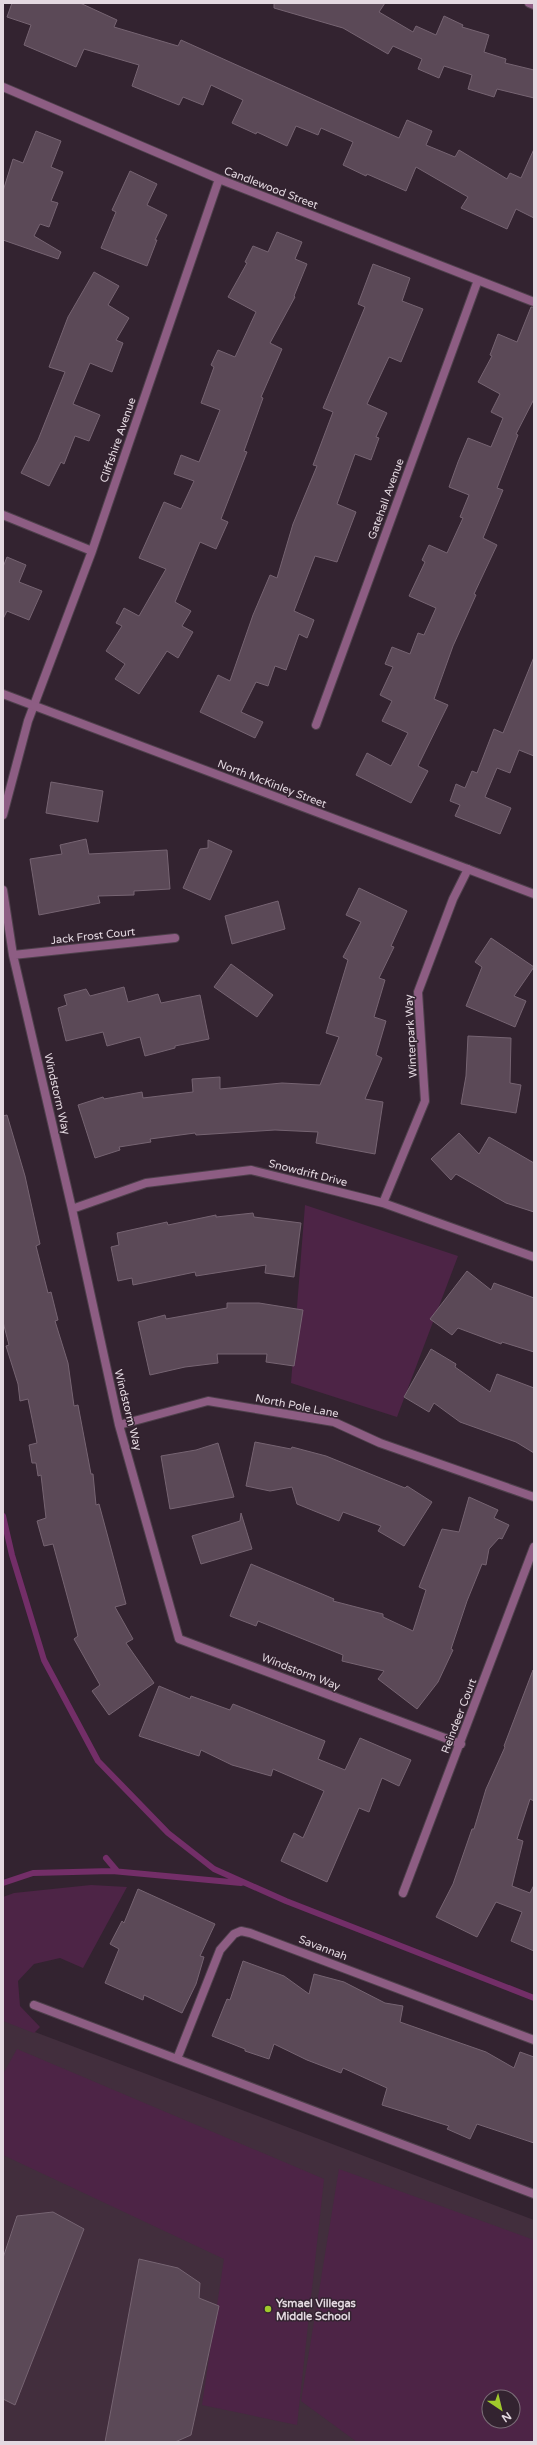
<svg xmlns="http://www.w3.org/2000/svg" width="537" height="2445" font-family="'Varela Round',sans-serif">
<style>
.built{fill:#422e3d;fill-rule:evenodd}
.green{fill:#4d2446;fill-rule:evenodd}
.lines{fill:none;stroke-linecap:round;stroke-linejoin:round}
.stream{stroke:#732e68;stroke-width:6}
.building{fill:#5b4957;stroke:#766472}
.minor-casing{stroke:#4f404c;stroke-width:10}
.tertiary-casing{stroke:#4f404c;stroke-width:10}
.minor{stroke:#8d5d83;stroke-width:8}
.tertiary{stroke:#8d5d83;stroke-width:8}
.poi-dot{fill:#a0c92c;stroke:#332330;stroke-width:1.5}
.labels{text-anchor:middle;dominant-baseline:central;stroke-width:3;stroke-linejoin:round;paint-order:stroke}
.street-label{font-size:11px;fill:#e4d9e1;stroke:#332330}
.poi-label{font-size:11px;font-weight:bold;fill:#e4d9e1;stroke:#332330;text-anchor:start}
</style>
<rect width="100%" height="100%" fill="#332330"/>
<path class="built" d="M 3,2020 L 534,2220 L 534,2442 L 3,2442 ZM 489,2397 L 513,2397 L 513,2421 L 489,2421 Z"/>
<path class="green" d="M 305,1205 L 458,1256 L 397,1417 L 291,1383 Z
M 91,1885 L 127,1887 L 83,1968 L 60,1958 L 34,1964 L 18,1981 L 20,2006 L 40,2027 L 34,2033 L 3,2021 L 3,1897 L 14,1893 Z
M 17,2049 L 324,2179 L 297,2425 L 202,2405 L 224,2259 L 3,2155 L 3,2074 Z
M 339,2169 L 534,2240 L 534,2442 L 357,2442 L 301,2401 ZM 489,2397 L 513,2397 L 513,2421 L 489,2421 Z"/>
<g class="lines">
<path class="stream" d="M 3,1516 L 12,1555 L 44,1660 L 98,1761 L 168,1833 L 214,1869 L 286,1901 L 534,1998
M 106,1858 L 117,1871
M 3,1883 L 33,1873 L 112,1871 L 241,1883"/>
</g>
<path class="building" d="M 12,3 L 80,3 L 117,20 L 114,27 L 178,46 L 181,40 L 399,138 L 407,120 L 432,131 L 426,145 L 455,157 L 459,150 L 507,179 L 510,173 L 521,178 L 534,149 L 534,218 L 516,209 L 507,229 L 461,208 L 468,197 L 416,167 L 406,191 L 367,174 L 366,176 L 343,165 L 353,142 L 321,128 L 318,135 L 296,126 L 287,146 L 257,132 L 256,134 L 232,123 L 243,100 L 211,85 L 203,105 L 183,97 L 179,105 L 132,86 L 139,65 L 84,49 L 76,67 L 24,45 L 31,25 L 7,17 Z
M 274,3 L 385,3 L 379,12 L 413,32 L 416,26 L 436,35 L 444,16 L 463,25 L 462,27 L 489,35 L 484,52 L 506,59 L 505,63 L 534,70 L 534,98 L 497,89 L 494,97 L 468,89 L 472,75 L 444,66 L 439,78 L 418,69 L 422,59 L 393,46 L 388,54 L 343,28 L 274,8 Z
M 36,131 L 61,141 L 51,167 L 63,172 L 51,201 L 58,203 L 49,227 L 40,224 L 34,236 L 61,252 L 58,259 L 3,240 L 3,191 L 13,159 L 23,163 Z
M 130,171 L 157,184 L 147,205 L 167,215 L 155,240 L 157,240 L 147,266 L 101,248 L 116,212 L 112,210 Z
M 277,232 L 302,242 L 295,259 L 307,264 L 294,296 L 295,297 L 270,343 L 282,349 L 261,397 L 263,398 L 244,451 L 247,452 L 221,519 L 228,522 L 216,549 L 200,542 L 175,602 L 191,611 L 182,626 L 193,632 L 178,658 L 167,651 L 139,694 L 115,679 L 125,664 L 106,651 L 122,626 L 116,623 L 124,608 L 139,616 L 166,569 L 139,558 L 164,502 L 181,509 L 194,481 L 174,474 L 181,455 L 199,462 L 220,410 L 201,403 L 214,367 L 211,365 L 218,350 L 235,357 L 256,312 L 228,297 L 247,263 L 245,262 L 253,246 L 268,252 Z
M 373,264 L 410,278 L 402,301 L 423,309 L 401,362 L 389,357 L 367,404 L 387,413 L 376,437 L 379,438 L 371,460 L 355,454 L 337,504 L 356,512 L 337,562 L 315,556 L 294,611 L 314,620 L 307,638 L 299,634 L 286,670 L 275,666 L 268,686 L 256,682 L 241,712 L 263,722 L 255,738 L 200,712 L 218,675 L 230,681 L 253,615 L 270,575 L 277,578 L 293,524 L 317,466 L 313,465 L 333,412 L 323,408 L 365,307 L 358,304 Z
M 94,272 L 119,286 L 108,305 L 129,318 L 116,340 L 123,343 L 112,372 L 90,363 L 73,404 L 100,415 L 89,441 L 75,436 L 64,464 L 61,462 L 49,486 L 21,473 L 38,440 L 65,372 L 49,367 L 68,317 Z
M 531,307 L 534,307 L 534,399 L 516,434 L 518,435 L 497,488 L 503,490 L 483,538 L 497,545 L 474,594 L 476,595 L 453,646 L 434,699 L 448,705 L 418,766 L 428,771 L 411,803 L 356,775 L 367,753 L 391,766 L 408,733 L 382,721 L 392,701 L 380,695 L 393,667 L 385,664 L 392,647 L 410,654 L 418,633 L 424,635 L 436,608 L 409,596 L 425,562 L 422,560 L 429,545 L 447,553 L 463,518 L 460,517 L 469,495 L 449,487 L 458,462 L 468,438 L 491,447 L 503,418 L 491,412 L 500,394 L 478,382 L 492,356 L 490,355 L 498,334 L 517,342 Z
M 7,557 L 26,565 L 19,582 L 42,591 L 29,620 L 7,611 L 3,619 L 3,567 Z
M 534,657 L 534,756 L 519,750 L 510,773 L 497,768 L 485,797 L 511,808 L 500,834 L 455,816 L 460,805 L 450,801 L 456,784 L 465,788 L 472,771 L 477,773 L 494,729 L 503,733 Z
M 51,782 L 103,791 L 98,822 L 46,813 Z
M 86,839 L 89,854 L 167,850 L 170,889 L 134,891 L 134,895 L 98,896 L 100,903 L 39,915 L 30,859 L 62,854 L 60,845 Z
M 208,840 L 232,851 L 210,900 L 183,888 L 200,849 L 208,848 Z
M 359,888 L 407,911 L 391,946 L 394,947 L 379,978 L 385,980 L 374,1017 L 386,1021 L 376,1055 L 382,1058 L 365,1099 L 383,1102 L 375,1154 L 316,1143 L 318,1132 L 275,1130 L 196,1135 L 195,1133 L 150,1139 L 151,1142 L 119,1147 L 120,1150 L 95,1158 L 78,1105 L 103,1097 L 104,1099 L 142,1092 L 143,1098 L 193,1092 L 192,1079 L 220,1077 L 220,1089 L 282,1083 L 320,1085 L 339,1037 L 326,1033 L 348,960 L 343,957 L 361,922 L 346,915 Z
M 278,901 L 285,929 L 232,944 L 225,916 Z
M 491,938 L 534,967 L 514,996 L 526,1001 L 515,1027 L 466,1006 L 482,967 L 475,962 Z
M 231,964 L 273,995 L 257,1017 L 214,987 Z
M 124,987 L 128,1002 L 158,994 L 161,1003 L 200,995 L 209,1039 L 175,1046 L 175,1048 L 145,1056 L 140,1037 L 107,1046 L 103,1032 L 66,1041 L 58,1008 L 67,1005 L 64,995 L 86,989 L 90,996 Z
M 468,1036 L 511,1038 L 510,1083 L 521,1085 L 516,1113 L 461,1104 L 466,1076 Z
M 7,1115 L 25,1176 L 40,1244 L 36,1246 L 48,1293 L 51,1292 L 58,1320 L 55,1321 L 68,1363 L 74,1406 L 78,1405 L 91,1474 L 93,1474 L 96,1505 L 99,1504 L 126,1604 L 115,1607 L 133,1639 L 126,1643 L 154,1683 L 109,1715 L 92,1691 L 100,1685 L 74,1639 L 78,1636 L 53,1544 L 44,1546 L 37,1521 L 46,1518 L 41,1475 L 38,1476 L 36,1463 L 32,1463 L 29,1445 L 37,1443 L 28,1399 L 20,1401 L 18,1384 L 6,1346 L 9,1345 L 3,1322 L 3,1116 Z
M 459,1133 L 479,1154 L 489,1137 L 534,1163 L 534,1212 L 506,1203 L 456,1174 L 451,1180 L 431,1159 Z
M 253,1213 L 254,1217 L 301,1223 L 294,1277 L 265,1273 L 266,1265 L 196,1276 L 195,1272 L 133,1285 L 132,1278 L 118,1281 L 111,1247 L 119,1245 L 117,1233 L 167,1222 L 168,1225 L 216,1215 L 216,1217 Z
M 467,1271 L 491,1290 L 494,1283 L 534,1298 L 534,1352 L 502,1342 L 501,1344 L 458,1328 L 452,1335 L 430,1319 Z
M 227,1303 L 259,1303 L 303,1310 L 294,1366 L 266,1362 L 267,1354 L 217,1354 L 218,1363 L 185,1367 L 150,1375 L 138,1322 L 165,1315 L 166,1319 L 227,1308 Z
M 431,1349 L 456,1364 L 455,1367 L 490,1392 L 497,1374 L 534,1388 L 534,1453 L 516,1442 L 460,1422 L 434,1403 L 429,1412 L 404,1397 Z
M 255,1442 L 291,1449 L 292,1447 L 326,1456 L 405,1488 L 407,1486 L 432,1502 L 404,1546 L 378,1531 L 381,1526 L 343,1512 L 339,1521 L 297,1504 L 292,1487 L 270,1491 L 246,1486 Z
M 218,1443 L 234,1497 L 170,1509 L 161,1456 L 196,1450 Z
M 469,1497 L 498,1510 L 494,1518 L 509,1525 L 502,1539 L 499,1538 L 489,1549 L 486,1565 L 482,1564 L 467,1601 L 451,1649 L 453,1650 L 438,1682 L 417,1709 L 378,1679 L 384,1671 L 342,1661 L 343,1655 L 258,1621 L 256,1626 L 230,1616 L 251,1564 L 334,1599 L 333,1601 L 383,1614 L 383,1617 L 413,1631 L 426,1590 L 419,1587 L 442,1529 L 459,1532 Z
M 241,1513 L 252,1549 L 201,1564 L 192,1536 L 240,1521 Z
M 533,1670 L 534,1801 L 530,1799 L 517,1839 L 523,1841 L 512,1886 L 530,1893 L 534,1885 L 534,1951 L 511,1941 L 522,1912 L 496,1902 L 477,1937 L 436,1917 L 453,1884 L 472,1829 L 474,1829 L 486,1789 L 505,1747 L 504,1746 Z
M 159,1686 L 190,1699 L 191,1696 L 230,1710 L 233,1704 L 325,1741 L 318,1759 L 345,1770 L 360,1738 L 411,1760 L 399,1786 L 382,1778 L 369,1812 L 359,1808 L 327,1882 L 281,1861 L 294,1833 L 303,1838 L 324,1791 L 273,1769 L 271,1776 L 232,1765 L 201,1750 L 199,1756 L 139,1736 Z
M 138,1889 L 215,1924 L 200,1956 L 204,1957 L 196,1984 L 182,2013 L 144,1995 L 143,2000 L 105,1983 L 119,1949 L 110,1944 L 122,1921 L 124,1923 Z
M 243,1961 L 284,1976 L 309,1994 L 314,1974 L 344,1982 L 385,2003 L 403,2006 L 400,2022 L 486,2052 L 514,2068 L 520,2052 L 534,2057 L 534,2143 L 477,2124 L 470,2139 L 447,2129 L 449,2126 L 382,2105 L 387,2088 L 343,2068 L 341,2073 L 307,2060 L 274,2044 L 269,2059 L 245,2051 L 245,2049 L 212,2036 L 227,1999 L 230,2000 Z
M 53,2212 L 84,2229 L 15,2405 L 3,2399 L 3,2258 L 17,2216 Z
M 139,2259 L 178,2268 L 200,2283 L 199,2298 L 219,2306 L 191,2435 L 175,2442 L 105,2442 Z"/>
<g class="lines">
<defs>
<path id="minor" d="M 529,3 L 534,5
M 3,87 L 219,179 L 534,302
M 3,515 L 92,551
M 316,725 L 478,280
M 3,815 L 28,721 L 92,551 L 219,179
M 3,890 L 13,955 L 72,1209 L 119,1425 L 179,1639 L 461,1744
M 13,955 L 175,938
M 383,1203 L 425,1101 L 418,992 L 453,899 L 468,869
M 72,1209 L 146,1183 L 251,1170 L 383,1203 L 534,1257
M 119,1425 L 208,1401 L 334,1422 L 380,1443 L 534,1497
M 403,1893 L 534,1547
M 34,2005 L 534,2194
M 177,2059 L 220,1950 L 234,1934 L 241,1931 L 250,1933 L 534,2040"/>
<path id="tertiary" d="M 3,694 L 534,894"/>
</defs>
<use href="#minor" class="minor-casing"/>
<use href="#tertiary" class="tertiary-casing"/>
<use href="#minor" class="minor"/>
<use href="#tertiary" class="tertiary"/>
</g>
<circle class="poi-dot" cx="268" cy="2309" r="4"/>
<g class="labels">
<g class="street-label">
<text transform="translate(271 188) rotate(21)">Candlewood Street</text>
<text transform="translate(118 440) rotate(-71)">Cliffshire Avenue</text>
<text transform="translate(386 499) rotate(-70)">Gatehall Avenue</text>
<text transform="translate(272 784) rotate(21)">North McKinley Street</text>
<text transform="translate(93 936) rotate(-6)">Jack Frost Court</text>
<text transform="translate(411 1036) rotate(-93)">Winterpark Way</text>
<text transform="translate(57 1094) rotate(77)">Windstorm Way</text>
<text transform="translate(308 1173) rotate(14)">Snowdrift Drive</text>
<text transform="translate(297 1406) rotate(11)">North Pole Lane</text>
<text transform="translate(128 1410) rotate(76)">Windstorm Way</text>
<text transform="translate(301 1672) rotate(21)">Windstorm Way</text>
<text transform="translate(459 1716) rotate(-69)">Reindeer Court</text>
<text transform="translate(323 1948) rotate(21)">Savannah</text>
</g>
<g class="poi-label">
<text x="276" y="2303">Ysmael Villegas<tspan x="276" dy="13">Middle School</tspan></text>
</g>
</g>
<rect width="537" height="2445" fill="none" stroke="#e4d9e1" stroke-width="8"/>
<g transform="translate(501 2409) rotate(145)"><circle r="19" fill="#332330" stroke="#7a6c77"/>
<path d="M0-3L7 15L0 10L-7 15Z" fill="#a0c92c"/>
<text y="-6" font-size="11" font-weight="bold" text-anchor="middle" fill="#e4d9e1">N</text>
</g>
</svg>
